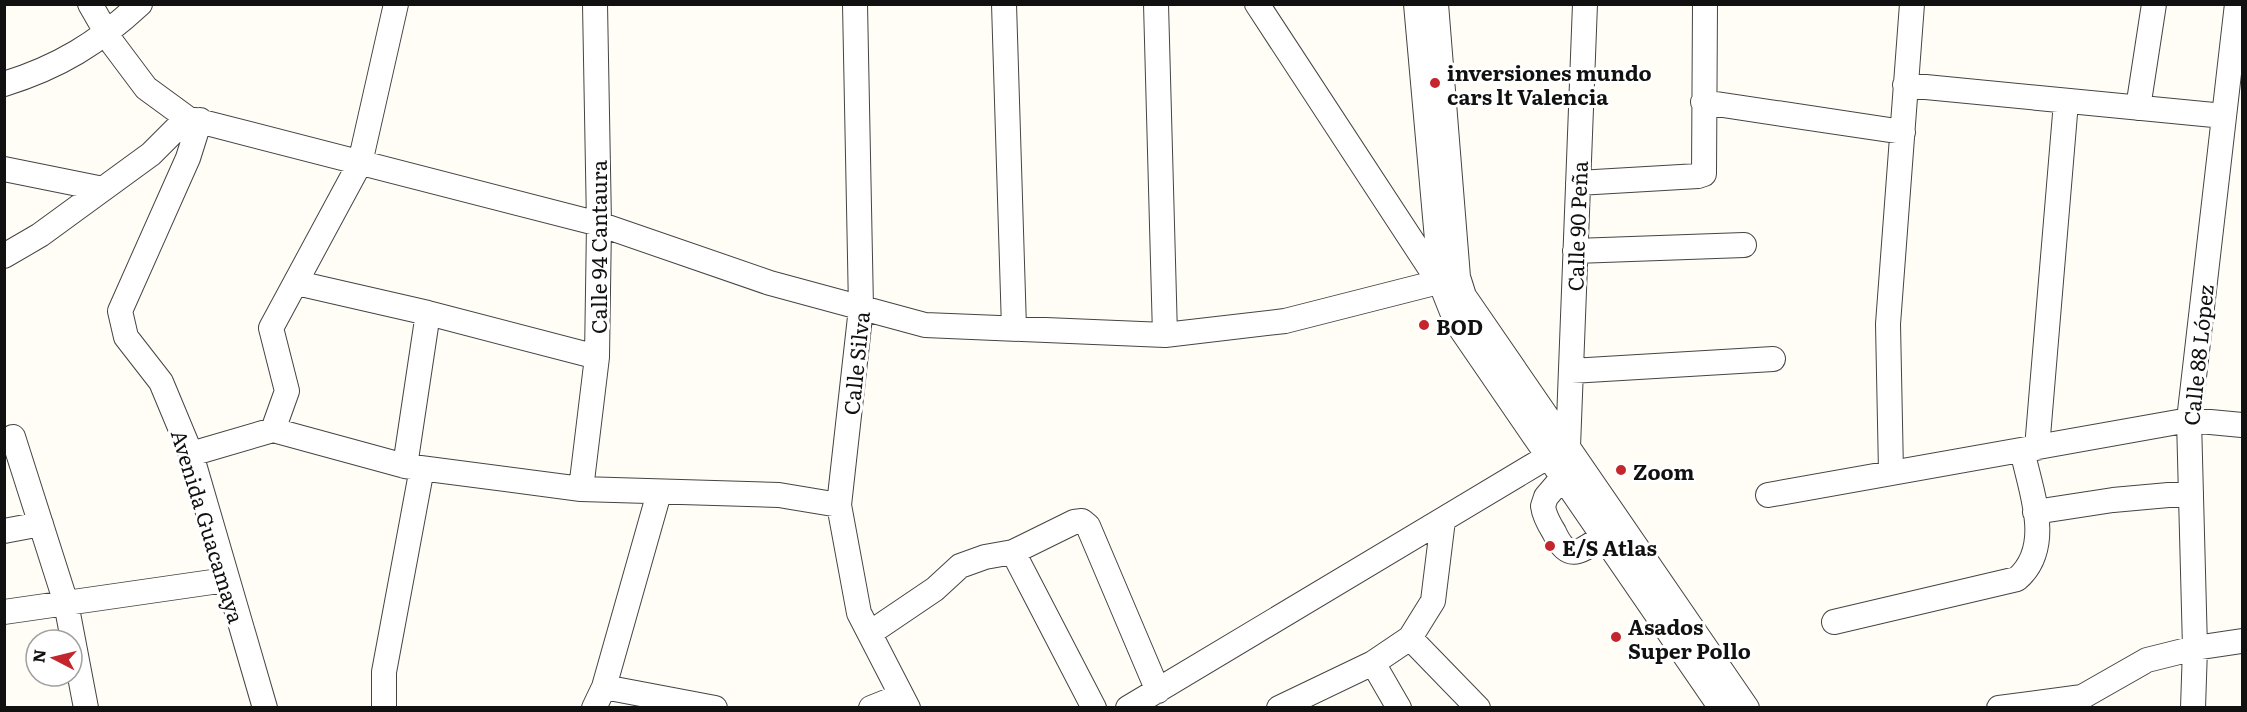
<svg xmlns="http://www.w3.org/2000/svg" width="2247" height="712" font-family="Literata,serif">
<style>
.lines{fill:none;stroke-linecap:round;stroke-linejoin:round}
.minor-casing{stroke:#444;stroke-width:26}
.minor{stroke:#fff;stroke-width:24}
.poi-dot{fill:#c4262e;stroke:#fff;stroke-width:2}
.labels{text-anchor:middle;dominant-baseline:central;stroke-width:6;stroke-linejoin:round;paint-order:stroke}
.poi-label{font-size:21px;font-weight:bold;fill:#111;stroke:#fff;text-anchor:start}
.street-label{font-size:21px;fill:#111;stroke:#fff}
</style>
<rect width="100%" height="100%" fill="#fffdf5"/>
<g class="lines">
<defs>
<path id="minor" d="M 90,4 L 113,44 L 146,88 L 187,118 L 599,224 L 770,283 L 925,325 L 1165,335 L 1285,321 L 1458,277
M 855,4 L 861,308 L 839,505 L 859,613 L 908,708
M 1004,4 L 1014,328
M 1156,4 L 1165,335
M 1257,4 L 1439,282
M 1416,4 L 1441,284 L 1456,322 L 1721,708
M 1436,4 L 1458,277 L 1464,296 L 1747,708
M 4,84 C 59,67 98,43 140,4
M 1905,85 L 2224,116
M 1703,102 L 1903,132
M 2138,108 L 2154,4
M 200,120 L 188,158 L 120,311 L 126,337 L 161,382 L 191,454 L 265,708
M 4,169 L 103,189
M 1578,183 L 1698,176 L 1704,174 L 1705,4
M 1575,251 L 1744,245
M 4,256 L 40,235 L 151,154 L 187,118
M 297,283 L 428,313 L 597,357
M 1571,371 L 1773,359
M 273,430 L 287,391 L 271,328 L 360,163 L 396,4
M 13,437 L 66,603 L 86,708
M 1568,447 L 1585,4
M 2037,448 L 2066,102
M 191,454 L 273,430 L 405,466 L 581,489 L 779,495 L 839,505
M 405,466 L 428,313
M 1891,472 L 1888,324 L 1912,4
M 1563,477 L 1546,497 L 1543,506 C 1544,515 1549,524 1554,532 C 1568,563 1580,552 1602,537
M 581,489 L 597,357 L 599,224 L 595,4
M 1768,495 L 2189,420 L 2242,425
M 2035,512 L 2113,500 L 2191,493
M 4,531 L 41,524
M 1013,552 L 1094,708
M 4,612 L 226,580
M 1834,622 L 2017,579 C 2054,547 2031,492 2022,450
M 870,633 L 935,589 L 960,566 L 985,557 L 1013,552 L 1074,522 L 1082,521 L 1088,526 L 1158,691
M 1410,638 L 1478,708
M 1373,663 L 1399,708
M 604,687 L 715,708
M 384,708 L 384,672 L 422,468
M 594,708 L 604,687 L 659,493
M 871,708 L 901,696
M 1128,708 L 1549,456
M 1279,708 L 1373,663 L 1410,638 L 1433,601 L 1443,520
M 1999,708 L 2082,697 L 2147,660 L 2195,648 L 2242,641
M 2193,708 L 2195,648 L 2189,420 L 2237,4"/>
</defs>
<use href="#minor" class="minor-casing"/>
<use href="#minor" class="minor"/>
</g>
<g class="poi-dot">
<circle cx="1435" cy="83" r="6"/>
<circle cx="1424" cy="325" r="6"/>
<circle cx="1621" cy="470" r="6"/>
<circle cx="1550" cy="546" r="6"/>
<circle cx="1616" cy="637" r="6"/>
</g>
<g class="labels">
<g class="poi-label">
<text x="1447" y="71">inversiones mundo<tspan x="1447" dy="24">cars lt Valencia</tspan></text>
<text x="1436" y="325">BOD</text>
<text x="1633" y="470">Zoom</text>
<text x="1562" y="546">E/S Atlas</text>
<text x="1628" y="625">Asados<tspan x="1628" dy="24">Super Pollo</tspan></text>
</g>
<g class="street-label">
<text transform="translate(1576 226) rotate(-88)">Calle 90 Peña</text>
<text transform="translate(597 247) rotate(-90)">Calle 94 Cantaura</text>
<text transform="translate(2197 355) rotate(-84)">Calle 88 López</text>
<text transform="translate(855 363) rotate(-84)">Calle Silva</text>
<text transform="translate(209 526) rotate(73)">Avenida Guacamaya</text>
</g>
</g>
<rect width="2247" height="712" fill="none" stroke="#111111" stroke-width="12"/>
<g transform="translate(54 658) rotate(277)"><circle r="28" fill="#ffffff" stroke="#a0a0a0" stroke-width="1.5"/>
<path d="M0-4.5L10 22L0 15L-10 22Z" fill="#c4262e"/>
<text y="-9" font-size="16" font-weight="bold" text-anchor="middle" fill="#111111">N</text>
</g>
</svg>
